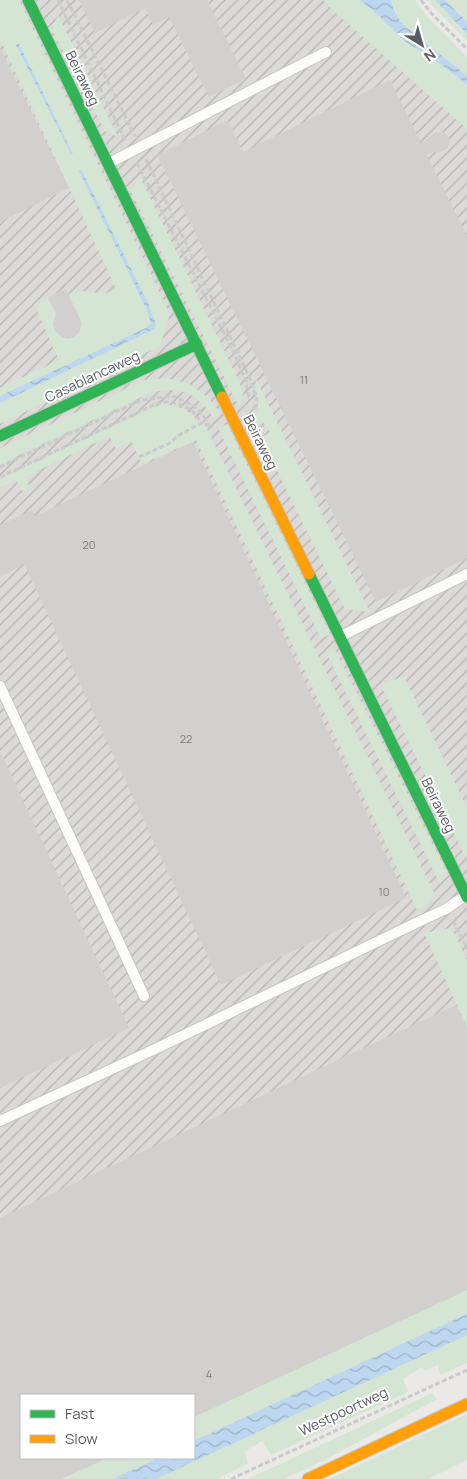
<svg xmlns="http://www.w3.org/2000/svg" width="467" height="1479" font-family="Manrope,sans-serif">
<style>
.industrial{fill:url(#industrial-furrows);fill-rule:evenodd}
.green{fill:#d4e5d3;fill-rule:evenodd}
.water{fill:url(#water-waves)}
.building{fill:#d1d0ce}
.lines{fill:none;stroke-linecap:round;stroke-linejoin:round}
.lane-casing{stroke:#c6c5c5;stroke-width:12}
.fast-casing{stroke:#c6c7c7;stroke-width:13}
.slow-casing{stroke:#c6c7c7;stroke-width:13}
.path{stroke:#c8cbc9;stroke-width:3;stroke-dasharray:5 2.5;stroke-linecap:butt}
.lane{stroke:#fcfcfb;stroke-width:10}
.fast{stroke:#30b455;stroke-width:11}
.slow{stroke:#ff9f0a;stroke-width:11}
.labels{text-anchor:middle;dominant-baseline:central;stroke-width:4;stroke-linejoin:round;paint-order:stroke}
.number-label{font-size:11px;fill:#7a7b7e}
.street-label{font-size:14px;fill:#5b5d62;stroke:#fff}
</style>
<defs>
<pattern id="industrial-furrows" width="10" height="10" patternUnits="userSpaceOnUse" patternTransform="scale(1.25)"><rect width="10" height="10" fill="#dbdad6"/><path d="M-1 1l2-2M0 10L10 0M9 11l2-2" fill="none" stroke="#b5b4b1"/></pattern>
<pattern id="water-waves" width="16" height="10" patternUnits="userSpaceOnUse" patternTransform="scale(1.25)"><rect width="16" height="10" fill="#bdd7f0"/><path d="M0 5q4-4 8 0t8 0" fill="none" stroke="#9db2c6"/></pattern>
</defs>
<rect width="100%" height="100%" fill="#eae9e5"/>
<path class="industrial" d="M 0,0 L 398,0 L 467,68 L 467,1341 L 164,1479 L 0,1479 ZM 21,1395 L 194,1395 L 194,1458 L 21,1458 Z"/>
<path class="green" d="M 0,0 L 19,0 L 170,314 L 160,346 L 0,424 L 0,403 L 154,329 L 156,325 L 148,303 L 81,170 L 79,171 L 147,310 L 151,324 L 146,328 L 0,396 L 0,388 L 59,360 L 34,304 L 82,291 L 104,294 L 116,289 L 0,39 ZM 19,44 L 73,154 L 16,45 Z
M 323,0 L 359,0 L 373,10 L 406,42 L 442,65 L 467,85 L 467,129 L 337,14 Z
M 391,0 L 415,0 L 425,14 L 467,57 L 467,76 L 401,23 L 393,9 Z
M 427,0 L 435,0 L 467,34 L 467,41 Z
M 445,0 L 467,0 L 467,22 Z
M 58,15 L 118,137 L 105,131 L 52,29 Z
M 140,177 L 239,381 L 244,398 L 239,407 L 131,191 Z
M 255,377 L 370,612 L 345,609 L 261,438 L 270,432 L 263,422 L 255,426 L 247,420 L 259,413 Z
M 165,378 L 190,384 L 208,398 L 221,414 L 213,417 C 195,392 182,387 152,392 L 0,464 L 0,448 L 144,380 Z
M 166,404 C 181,407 192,411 200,425 L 206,427 L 434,892 L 430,903 L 417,910 L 196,440 L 142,464 L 131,441 L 116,449 L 109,436 L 25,477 L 30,488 L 22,491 L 16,480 L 0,488 L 0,479 L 154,407 Z
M 227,424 L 330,634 L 321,639 L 218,428 Z
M 334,648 L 446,871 L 440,884 L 327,654 Z
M 404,677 L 467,808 L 467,856 L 465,856 L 382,688 L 385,682 Z
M 451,928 L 467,960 L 467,1026 L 424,933 Z
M 467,1290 L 467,1314 L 194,1441 L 194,1417 Z
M 467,1335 L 467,1363 L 440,1375 L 438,1365 L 424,1371 L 422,1367 L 403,1379 L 408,1392 L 271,1455 L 262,1441 L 245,1451 L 248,1464 L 216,1479 L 156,1479 Z
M 432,1393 L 437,1399 L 323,1461 L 284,1479 L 248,1479 Z
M 467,1414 L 467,1460 L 428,1479 L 330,1479 Z
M 104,1458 L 159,1458 L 113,1479 L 57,1479 Z"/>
<path class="water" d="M 359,0 L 391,0 L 393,9 L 401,23 L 467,76 L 467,85 L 442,65 L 406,42 L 373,10 Z
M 435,0 L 445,0 L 467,22 L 467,34 Z
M 19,44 L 70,148 L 73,154 L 71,154 L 16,45 Z
M 81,169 L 148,303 L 156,325 L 154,329 L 0,403 L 0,396 L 146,328 L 151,324 L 147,310 L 79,171 Z
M 467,1314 L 467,1335 L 156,1479 L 113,1479 L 159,1458 L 194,1458 L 194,1441 Z"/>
<path class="building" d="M 79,0 L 207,0 L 246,79 L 209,97 L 169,17 L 153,25 L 145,8 L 95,33 Z
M 0,48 L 69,188 L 0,222 Z
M 390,80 L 421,143 L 437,132 L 443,132 L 449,137 L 450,143 L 447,149 L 444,151 L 426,154 L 467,236 L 467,558 L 376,602 L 157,155 L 228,120 L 243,152 Z
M 66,289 L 82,323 L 79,333 L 74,337 L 69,339 L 62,337 L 55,331 L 53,323 L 56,314 L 48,297 Z
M 193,442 L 406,898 L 221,985 L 24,564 L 0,577 L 0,525 L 32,510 L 35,516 Z
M 0,751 L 129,1028 L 0,1088 Z
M 456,1005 L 467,1029 L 467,1290 L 194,1417 L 194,1395 L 21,1395 L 21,1458 L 107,1458 L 62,1479 L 0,1479 L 0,1218 Z"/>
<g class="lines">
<defs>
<path id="lane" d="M 109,163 L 326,52
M 341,636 L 467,574
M 0,686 L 144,996
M 0,1121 L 153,1050 L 418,922 L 446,909 L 465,896"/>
<path id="fast" d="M 28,0 L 222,397
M 0,436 L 197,344
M 309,574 L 467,897"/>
<path id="slow" d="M 222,397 L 309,574
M 308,1479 L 467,1404"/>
</defs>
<use href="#lane" class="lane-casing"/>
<use href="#fast" class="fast-casing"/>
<use href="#slow" class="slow-casing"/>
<path class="path" d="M 58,0 L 125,140
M 67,0 L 135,136
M 421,0 L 431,13 L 467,49
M 146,159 L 251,381 L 257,401 L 253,410
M 137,163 L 234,353 L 246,381 L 249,398
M 139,457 L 168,444 L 181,434 L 201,423 L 213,426
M 0,467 L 141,400 L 172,396 L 193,405 L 208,421
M 0,477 L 160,402 C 178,402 193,406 201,423
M 453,921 L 467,948
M 231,1479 L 467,1370"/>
<use href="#lane" class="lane"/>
<use href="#fast" class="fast"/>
<use href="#slow" class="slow"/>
</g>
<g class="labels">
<g class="number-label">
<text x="304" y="379">11</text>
<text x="89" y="544">20</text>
<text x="186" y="738">22</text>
<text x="384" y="891">10</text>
<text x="209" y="1373">4</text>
</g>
<g class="street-label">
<text transform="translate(83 78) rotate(64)">Beiraweg</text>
<text transform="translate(92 376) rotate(-25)">Casablancaweg</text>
<text transform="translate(261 442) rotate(64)">Beiraweg</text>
<text transform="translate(439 805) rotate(64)">Beiraweg</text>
<text transform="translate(343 1411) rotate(-25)">Westpoortweg</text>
</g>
</g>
<rect x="20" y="1394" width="175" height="65" fill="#ffffff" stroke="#bdbec0"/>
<rect x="30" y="1410" width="25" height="8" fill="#30b455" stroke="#bdbec0"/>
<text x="65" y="1419" font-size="15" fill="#5b5d62">Fast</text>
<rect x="30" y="1435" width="25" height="8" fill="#ff9f0a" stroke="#bdbec0"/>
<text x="65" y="1444" font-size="15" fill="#5b5d62">Slow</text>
<g transform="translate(422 45) rotate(143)" stroke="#ffffff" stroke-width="4" paint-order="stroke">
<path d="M0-4L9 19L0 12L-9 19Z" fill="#5b5d62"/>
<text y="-8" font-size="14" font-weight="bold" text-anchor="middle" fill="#5b5d62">N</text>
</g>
</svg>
